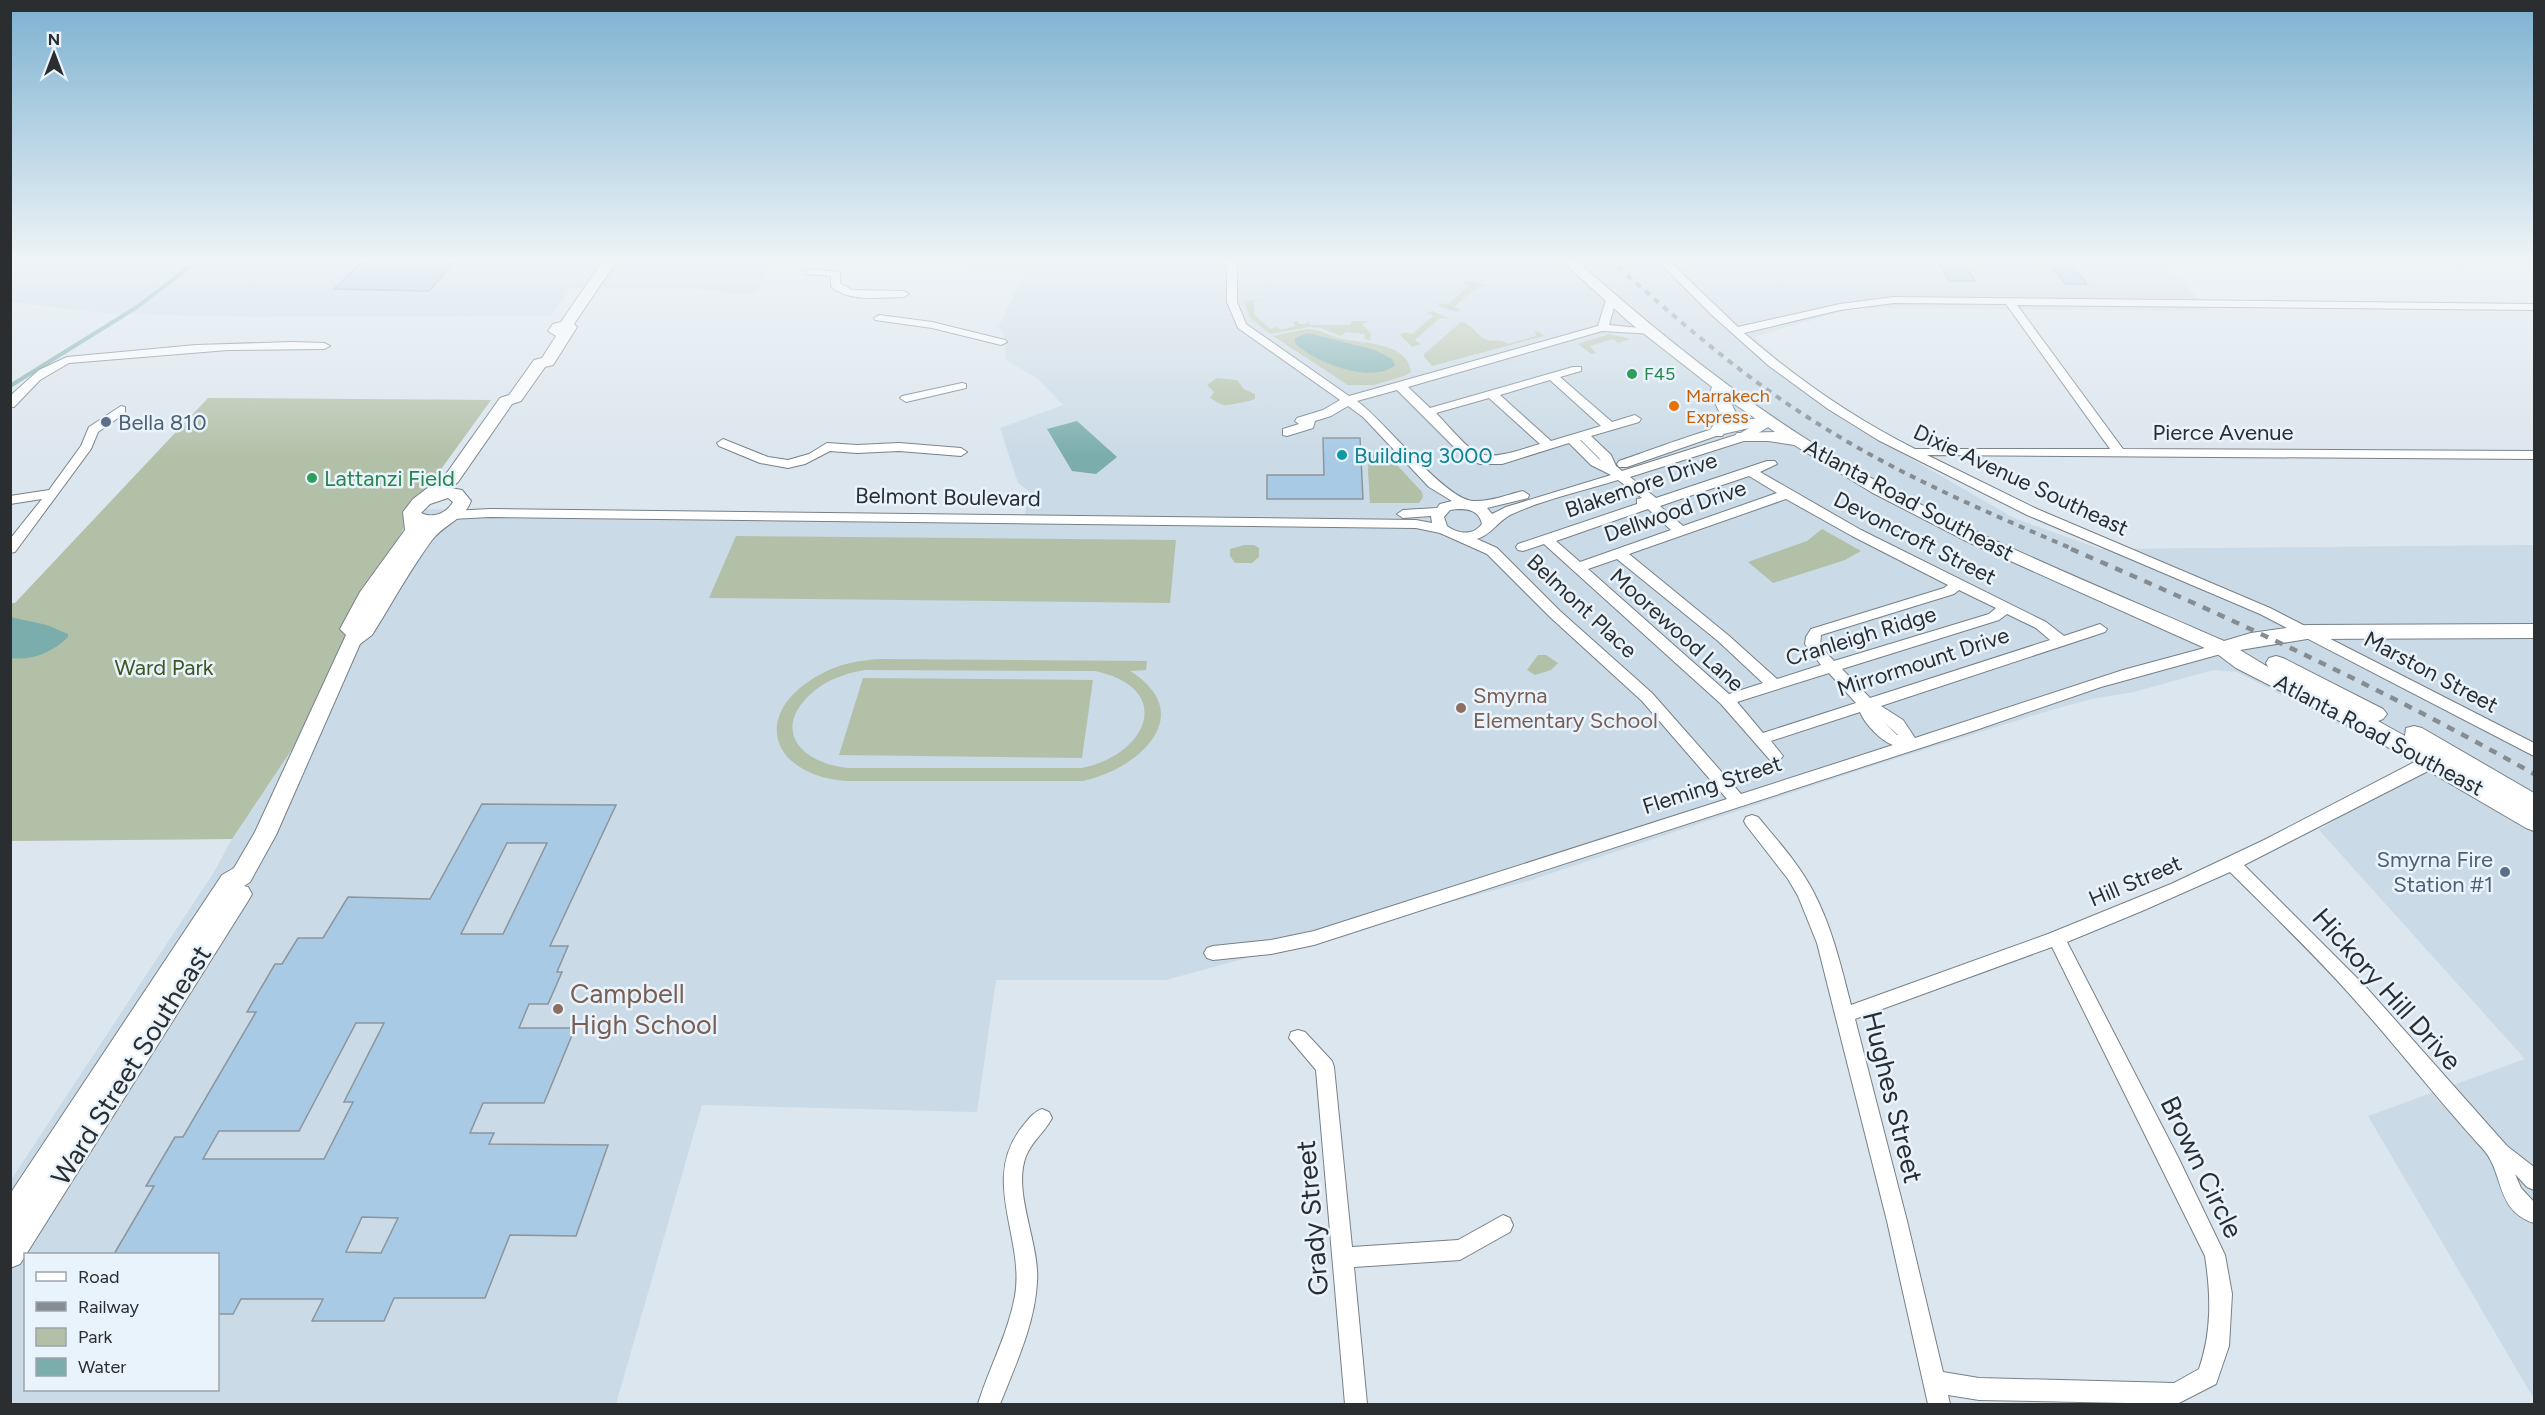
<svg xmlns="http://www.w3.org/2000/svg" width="2545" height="1415" font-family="Figtree,sans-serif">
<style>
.built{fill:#cadae6;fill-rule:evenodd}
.green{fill:#b3c0a8;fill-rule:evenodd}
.water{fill:#7badad}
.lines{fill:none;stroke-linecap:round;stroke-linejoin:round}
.stream{stroke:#7badad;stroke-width:4}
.building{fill:#a8cae5;stroke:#8c959c;stroke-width:1.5;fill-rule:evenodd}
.street-casing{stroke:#778087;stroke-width:2}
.secondary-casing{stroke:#778087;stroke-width:2}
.street{fill:#fff;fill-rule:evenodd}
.secondary{fill:#fff;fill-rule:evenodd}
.rail-far1{stroke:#868d92;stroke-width:4;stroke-dasharray:6 6;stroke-linecap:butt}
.rail{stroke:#868d92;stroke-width:4.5;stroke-dasharray:8 8;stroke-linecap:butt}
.leisure-dot{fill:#2e9e5b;stroke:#e9f3fb;stroke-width:2}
.food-dot{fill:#e8710a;stroke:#e9f3fb;stroke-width:2}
.service-dot{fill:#5c6f8a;stroke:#e9f3fb;stroke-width:2}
.culture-dot{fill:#0f9aa8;stroke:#e9f3fb;stroke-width:2}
.education-dot{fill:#8d6e63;stroke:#e9f3fb;stroke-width:2}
.labels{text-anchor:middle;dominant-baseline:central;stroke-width:5;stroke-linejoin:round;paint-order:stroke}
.far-leisure-label{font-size:18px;fill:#27864d;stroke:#e9f3fb;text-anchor:start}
.far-food-label{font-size:18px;fill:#c56008;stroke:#e9f3fb;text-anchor:start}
.service-label{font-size:22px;fill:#4e5e75;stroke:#e9f3fb;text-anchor:start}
.street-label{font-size:22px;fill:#2a2e31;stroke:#e9f3fb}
.culture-label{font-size:22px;fill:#0d838f;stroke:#e9f3fb;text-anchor:start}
.leisure-label{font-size:22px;fill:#27864d;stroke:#e9f3fb;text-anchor:start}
.park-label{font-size:22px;fill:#3e5622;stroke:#e9f3fb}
.education-label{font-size:22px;fill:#785e54;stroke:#e9f3fb;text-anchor:start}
.near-street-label{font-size:27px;fill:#2a2e31;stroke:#e9f3fb}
.near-education-label{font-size:27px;fill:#785e54;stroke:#e9f3fb;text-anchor:start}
</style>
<rect width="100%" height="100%" fill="#dce6ee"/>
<path class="built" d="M 11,259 L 774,259 L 756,293 L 730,293 L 704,289 L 571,288 L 551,316 L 250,317 L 106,313 L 11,302 Z
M 963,259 L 2161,259 L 2209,311 L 1855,308 L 1754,337 L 1844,420 L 2014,518 L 2100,549 L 2534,545 L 2534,1399 L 2368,1116 L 2525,1059 L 2319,830 L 2421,766 L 2237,672 L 2213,670 L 2134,692 L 2092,699 L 2051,710 L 1857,771 L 1528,881 L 1166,980 L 996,980 L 977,1112 L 702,1105 L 616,1404 L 11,1404 L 11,1180 L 214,872 L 232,839 L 11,841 L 10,603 L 15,603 L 208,398 L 491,400 L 413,509 L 1024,517 L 1030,492 L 1018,483 L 1000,428 L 1063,405 L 1037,378 L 1006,360 L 1004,334 L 998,328 L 1026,270 L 960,270 ZM 26,1254 L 218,1254 L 218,1390 L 26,1390 Z"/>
<path class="green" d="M 1466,281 L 1474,281 L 1487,287 L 1479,286 L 1454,307 L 1460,310 L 1457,312 L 1438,306 L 1440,303 L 1447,305 L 1469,286 L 1463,283 Z
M 1262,300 L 1254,302 L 1254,314 L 1270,329 L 1277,327 L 1281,330 L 1295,326 L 1293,322 L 1297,321 L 1299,324 L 1306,324 L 1308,321 L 1310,325 L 1350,325 L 1352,321 L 1369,321 L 1362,324 L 1371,334 L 1370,341 L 1364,338 L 1365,334 L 1346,332 L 1341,336 L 1321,328 L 1309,327 L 1270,334 L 1250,318 L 1244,301 Z
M 1433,311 L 1449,319 L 1440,318 L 1415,340 L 1421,344 L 1412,347 L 1400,335 L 1404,332 L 1412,334 L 1433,316 L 1427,313 Z
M 1461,322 C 1471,323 1476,334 1485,339 C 1493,343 1501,338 1508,344 L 1536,336 L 1535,331 L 1540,332 L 1544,336 L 1432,366 L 1423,355 Z
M 1306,329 C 1320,329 1330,336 1343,339 C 1363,343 1409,343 1411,372 L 1404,376 L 1374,385 L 1348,385 L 1273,336 Z
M 1609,334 L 1631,339 L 1618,343 L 1613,339 L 1590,346 L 1596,353 L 1591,354 L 1578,344 Z
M 1217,378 L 1237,380 L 1244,389 L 1255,394 L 1255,399 C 1252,401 1225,406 1223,405 C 1219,404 1214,400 1210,398 L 1214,392 L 1207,385 Z
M 208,398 L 491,400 L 412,509 L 328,695 L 232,839 L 11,841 L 10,603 L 15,603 Z
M 1385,452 L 1422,492 L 1423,497 L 1419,503 L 1370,503 L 1368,471 L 1369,455 Z
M 1822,529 L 1861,551 L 1845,560 L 1773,583 L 1748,562 L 1807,541 Z
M 736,536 L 1176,540 L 1170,603 L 709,598 Z
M 1244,545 L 1254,545 L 1259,548 L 1259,557 L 1252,563 L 1235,563 L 1230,556 L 1230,549 Z
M 1538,655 L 1546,655 L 1558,663 L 1551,670 L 1535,675 L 1527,670 Z
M 881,659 L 1147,661 L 1146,670 L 1130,671 C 1199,714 1139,769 1083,781 L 845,781 C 769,774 751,713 819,675 C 838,664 860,660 881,659 ZM 865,670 L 1095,671 C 1175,688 1149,754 1082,768 L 849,768 C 801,764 769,729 814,691 C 829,679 847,673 865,670 Z
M 863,678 L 1093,680 L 1082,758 L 839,755 Z"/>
<path class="water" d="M 1308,333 L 1375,350 L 1392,359 L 1395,365 C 1372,385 1313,362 1295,343 L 1295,338 Z
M 1077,421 L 1117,457 L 1096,474 L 1072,471 L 1047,429 Z
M 10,617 L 47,625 L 68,634 L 68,637 C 53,652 32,661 11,658 Z"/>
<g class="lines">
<path class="stream" d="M 2459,265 L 2468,259
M 10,386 L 137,307 L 200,259"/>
</g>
<path class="building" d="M 365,259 L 458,259 L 429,291 L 334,289 Z
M 1936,259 L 1960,259 L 1975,281 L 1950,281 Z
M 2045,260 L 2066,260 L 2087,284 L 2066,284 Z
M 1323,438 L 1360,438 L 1363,499 L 1267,499 L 1267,475 L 1324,475 Z
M 482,804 L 616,805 L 550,946 L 568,946 L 557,972 L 562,972 L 548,1004 L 529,1004 L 519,1028 L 575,1028 L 544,1103 L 483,1103 L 470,1133 L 494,1133 L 489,1144 L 608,1145 L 576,1236 L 510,1235 L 485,1298 L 394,1298 L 384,1321 L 312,1321 L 323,1299 L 241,1299 L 233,1314 L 218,1314 L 218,1254 L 114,1254 L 154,1186 L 146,1186 L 175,1137 L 183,1137 L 256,1012 L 247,1012 L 275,964 L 282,964 L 298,938 L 323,938 L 348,897 L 430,899 ZM 507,843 L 547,843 L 503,934 L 461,934 ZM 356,1023 L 384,1023 L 344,1102 L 353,1102 L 324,1159 L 203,1159 L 219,1131 L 299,1131 ZM 362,1217 L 398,1218 L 381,1253 L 346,1252 Z"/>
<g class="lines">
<defs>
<path id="street" d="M 1227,259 L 1237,259 L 1237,302 L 1246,324 L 1349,396 L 1598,326 L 1606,300 L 1607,298 L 1615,298 L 1616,300 L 1609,325 L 1650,329 L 1656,332 L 1654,334 L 1602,331 L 1408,387 L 1430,408 L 1573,367 L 1581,367 L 1581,371 L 1560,377 L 1612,422 L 1635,415 L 1641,419 L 1639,422 L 1591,436 L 1611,455 L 1616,466 L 1622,471 L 1739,434 L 1749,428 L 1719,435 L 1627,467 L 1619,467 L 1617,464 L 1619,461 C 1650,451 1745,413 1773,418 L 1773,424 L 1747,440 L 1630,477 L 1656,498 L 1767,461 L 1775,461 L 1777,464 L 1760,472 L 1861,530 L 2046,622 L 2064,636 L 2100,624 L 2107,629 L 2105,632 L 1881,706 L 1903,720 L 1915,738 L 2123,670 L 2223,643 L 2230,648 L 2228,652 L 2101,687 L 1976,730 L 1314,945 L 1271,954 L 1213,960 L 1207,958 L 1204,953 L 1207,948 L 1213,946 L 1271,940 L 1314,931 L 1727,799 L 1642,701 L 1550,617 L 1487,554 L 1440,533 L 1416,528 L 490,517 L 451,519 L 445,515 L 451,511 L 490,509 L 1416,520 L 1432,523 L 1431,516 L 1403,518 L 1397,514 L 1403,510 L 1437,508 L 1440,504 L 1452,501 L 1429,487 L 1363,417 L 1348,406 L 1331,416 L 1315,421 L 1313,428 L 1287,436 L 1283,435 L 1283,429 L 1299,424 L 1295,421 L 1297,418 L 1323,410 L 1340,400 L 1238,328 L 1227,302 ZM 1550,380 L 1601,426 L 1551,441 L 1500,395 ZM 1397,390 L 1464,457 L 1480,464 L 1502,464 L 1569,443 L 1591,465 L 1611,475 L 1506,507 L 1492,514 L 1487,508 L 1528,498 L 1529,495 L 1523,491 C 1506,495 1490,502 1473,501 C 1444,499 1385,421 1357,401 ZM 1489,398 L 1540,444 C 1475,464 1481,461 1436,413 ZM 1580,440 L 1581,440 L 1601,460 L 1599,459 ZM 1749,476 L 1777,493 L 1683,526 L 1660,506 ZM 1618,480 L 1642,498 L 1637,499 L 1637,504 L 1518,544 L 1516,547 L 1518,550 L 1523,551 L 1544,544 L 1721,704 L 1770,760 L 1780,760 L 1783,756 L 1771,741 L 1860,712 C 1865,724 1881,741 1893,745 L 1741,794 L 1652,693 L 1560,611 L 1497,548 L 1477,539 C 1491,535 1497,522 1510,515 C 1544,499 1583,491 1618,480 ZM 1786,499 L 1852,536 L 1948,585 L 1944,588 L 1811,629 L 1806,637 L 1805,644 L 1821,665 L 1777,679 L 1728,635 L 1629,554 ZM 1458,509 C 1470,509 1479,511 1482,524 C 1473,536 1458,534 1447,526 L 1444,517 L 1450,510 ZM 1648,509 L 1671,530 L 1580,562 L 1556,541 ZM 1617,559 L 1718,641 L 1763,683 L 1729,694 L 1588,569 ZM 1959,590 L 1996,608 L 1989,614 L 1834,661 L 1820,646 L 1821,635 L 1954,594 ZM 2007,614 L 2036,628 L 2050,640 L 1870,698 L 1842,669 L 1999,620 ZM 1829,673 L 1856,703 L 1763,733 L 1737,702 ZM 1885,723 L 1898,735 L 1897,735 Z
M 1656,259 L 1667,259 L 1738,327 L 1840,304 L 1894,297 L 2534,304 L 2534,310 L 2017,305 L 2123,449 L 2534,451 L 2534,459 L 1927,455 L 2037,509 L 2270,608 L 2534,743 L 2534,756 L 2260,614 L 2027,515 L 1878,440 L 1828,409 L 1769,366 L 1713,316 ZM 1894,303 L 2006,304 L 2110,449 L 1915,449 C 1853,418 1796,378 1744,333 L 1840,310 Z
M 810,269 L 840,272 L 840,283 L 852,290 L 904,291 L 909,294 L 904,297 C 882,297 848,303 831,286 L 831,276 L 806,274 L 806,270 Z
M 879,315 L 932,322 L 1005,340 L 1007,342 L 1001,345 L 932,328 L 875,320 L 874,318 Z
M 292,342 L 324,343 L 330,346 L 324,349 L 228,350 L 69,363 L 40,380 L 14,407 L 10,407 L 10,396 L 39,370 L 67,357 L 196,345 Z
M 962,383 L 966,384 L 966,388 L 906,402 L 900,398 L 902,396 Z
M 121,406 L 125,407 L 125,413 L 98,432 L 91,449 L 15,552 L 10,553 L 10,539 L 42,499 L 10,504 L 10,496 L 49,490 L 81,446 L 89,427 Z
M 723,439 L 768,457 L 788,460 L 809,454 L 827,443 L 857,445 L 899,443 L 961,448 L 967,452 L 961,456 L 899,451 L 857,453 L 830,451 L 805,464 L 788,468 L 760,463 L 719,446 L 717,443 Z
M 2430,754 L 2435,756 L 2438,760 L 2428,771 L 2244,865 L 2365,986 L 2507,1146 L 2534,1167 L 2534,1190 L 2527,1187 L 2515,1174 L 2521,1188 L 2534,1202 L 2534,1223 C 2494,1210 2505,1172 2482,1148 C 2438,1100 2398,1048 2354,999 C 2315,955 2272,914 2230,872 L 2142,911 L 2067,942 L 2178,1157 L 2225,1255 L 2232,1294 L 2229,1346 L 2216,1384 L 2177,1404 L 1979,1400 L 1948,1395 L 1950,1404 L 1928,1404 L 1887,1221 L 1817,943 L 1798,896 L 1788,879 L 1746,825 L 1744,821 L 1746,817 L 1752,815 L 1758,817 C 1777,840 1799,864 1813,891 C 1832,927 1841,966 1851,1005 L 2048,934 L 2171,884 L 2264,840 ZM 2052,947 L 2205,1256 C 2211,1295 2212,1331 2199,1369 L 2174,1383 L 1979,1378 L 1943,1372 L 1907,1221 L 1855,1019 Z
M 1298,1030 L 1305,1032 L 1332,1061 L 1334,1067 L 1352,1247 L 1458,1240 L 1503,1215 L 1510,1218 L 1513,1225 L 1510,1232 L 1460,1260 L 1354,1267 L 1367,1404 L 1345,1404 L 1316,1070 L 1289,1038 L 1291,1032 Z
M 1042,1109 L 1049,1112 L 1052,1118 C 1045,1132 1032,1141 1026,1156 C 1012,1192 1040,1243 1037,1282 C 1035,1324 1015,1366 1000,1404 L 978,1404 C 989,1368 1008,1334 1015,1296 C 1025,1237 980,1181 1022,1127 C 1028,1120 1033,1112 1042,1109 Z"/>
<path id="secondary" d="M 604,259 L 618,259 L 574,324 L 577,327 L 555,362 L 553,365 L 545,367 L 521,401 L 512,404 L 458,482 L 451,488 L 462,490 L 471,501 C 464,520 444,524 432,540 C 410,570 392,603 372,635 L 360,644 L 276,835 L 250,882 L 244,886 L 248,887 L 252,894 L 248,901 L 20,1264 L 10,1268 L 10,1194 L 222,875 L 234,868 L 255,832 L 346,635 L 340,629 L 360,592 L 405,530 L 403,512 L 413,499 L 446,474 L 500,398 L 509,395 L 534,360 L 542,358 L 556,336 L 548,331 L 553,324 L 561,322 ZM 448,498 L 453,502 C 447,513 433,519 421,513 L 430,504 Z
M 1220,259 L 1235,259 L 1239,264 L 1237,267 L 1227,267 Z
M 1560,259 L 1575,259 C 1656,332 1742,401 1835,457 C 1958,531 2093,583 2224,641 L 2251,633 L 2307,625 L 2534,624 L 2534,638 L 2307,639 L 2240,650 L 2268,667 L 2266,663 L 2269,658 L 2276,656 L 2283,658 L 2383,709 L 2387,714 L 2383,719 L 2378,721 L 2405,736 L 2406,728 L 2414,726 L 2422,728 L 2534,793 L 2534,831 L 2526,828 L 2367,735 L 2236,668 L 2216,653 L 1968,542 L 1871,492 L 1794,445 L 1768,441 L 1737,441 L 1734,437 L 1737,433 L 1775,432 L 1730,401 L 1736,413 L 1732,424 L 1722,436 L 1710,436 L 1708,432 L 1716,422 L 1720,413 L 1710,393 L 1712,387 L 1629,322 Z"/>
</defs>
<use href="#street" class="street-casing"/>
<use href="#secondary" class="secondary-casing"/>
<use href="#street" class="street"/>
<use href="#secondary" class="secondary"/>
<path class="rail-far1" d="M 1609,259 C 1673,316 1737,372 1809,418 C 1892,472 1984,511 2075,550"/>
<path class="rail" d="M 2071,549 C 2229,617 2384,689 2534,774"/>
</g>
<linearGradient id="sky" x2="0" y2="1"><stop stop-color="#7cb1d0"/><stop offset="0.57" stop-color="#eff4f7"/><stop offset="1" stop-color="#eff4f7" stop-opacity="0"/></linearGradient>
<rect width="2545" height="457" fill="url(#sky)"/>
<g class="leisure-dot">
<circle cx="1632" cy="374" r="6"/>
<circle cx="312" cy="478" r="6"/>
</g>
<circle class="food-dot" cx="1674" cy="406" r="6"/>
<g class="service-dot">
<circle cx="106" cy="422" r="6"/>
<circle cx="2505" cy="872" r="6"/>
</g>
<circle class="culture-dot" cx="1342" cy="455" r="6"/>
<g class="education-dot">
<circle cx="1461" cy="708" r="6"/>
<circle cx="558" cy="1009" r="6"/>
</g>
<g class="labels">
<g class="far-leisure-label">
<text x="1644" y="374">F45</text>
</g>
<g class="far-food-label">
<text x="1686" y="396">Marrakech<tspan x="1686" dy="21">Express</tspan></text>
</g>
<g class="service-label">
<text x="118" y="422">Bella 810</text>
<text x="2493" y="859" text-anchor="end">Smyrna Fire<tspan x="2493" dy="25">Station #1</tspan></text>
</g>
<g class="street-label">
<text x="2223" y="432">Pierce Avenue</text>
<text transform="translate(2021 480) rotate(25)">Dixie Avenue Southeast</text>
<text transform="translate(1641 485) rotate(-19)">Blakemore Drive</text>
<text transform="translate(948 497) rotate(1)">Belmont Boulevard</text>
<text transform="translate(1909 500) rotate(28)">Atlanta Road Southeast</text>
<text transform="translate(1675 511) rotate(-19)">Dellwood Drive</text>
<text transform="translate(1915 538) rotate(27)">Devoncroft Street</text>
<text transform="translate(1582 606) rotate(43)">Belmont Place</text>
<text transform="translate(1677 630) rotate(42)">Moorewood Lane</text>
<text transform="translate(1861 636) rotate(-17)">Cranleigh Ridge</text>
<text transform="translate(1923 662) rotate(-18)">Mirrormount Drive</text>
<text transform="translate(2431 672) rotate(28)">Marston Street</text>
<text transform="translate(2379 735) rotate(28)">Atlanta Road Southeast</text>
<text transform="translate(1712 785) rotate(-18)">Fleming Street</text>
<text transform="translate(2135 881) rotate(-23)">Hill Street</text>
</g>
<g class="culture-label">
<text x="1354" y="455">Building 3000</text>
</g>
<g class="leisure-label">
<text x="324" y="478">Lattanzi Field</text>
</g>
<g class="park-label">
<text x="164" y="667">Ward Park</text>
</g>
<g class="education-label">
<text x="1473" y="695">Smyrna<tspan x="1473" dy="25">Elementary School</tspan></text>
</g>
<g class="near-street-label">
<text transform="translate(2387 989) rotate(48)">Hickory Hill Drive</text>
<text transform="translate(131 1065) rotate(-58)">Ward Street Southeast</text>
<text transform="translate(1893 1097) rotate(76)">Hughes Street</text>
<text transform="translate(2202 1167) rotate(64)">Brown Circle</text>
<text transform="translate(1312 1218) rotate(-95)">Grady Street</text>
</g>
<g class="near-education-label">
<text x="570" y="993">Campbell<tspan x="570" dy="31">High School</tspan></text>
</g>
</g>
<rect width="2545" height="1415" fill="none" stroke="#2a2e31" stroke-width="24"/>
<rect x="24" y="1253" width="195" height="138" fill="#e9f3fb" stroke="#9da4aa" stroke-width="1.5"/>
<rect x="36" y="1272" width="30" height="9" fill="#ffffff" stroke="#9da4aa" stroke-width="1.5"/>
<text x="78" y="1283" font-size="18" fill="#2a2e31">Road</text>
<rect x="36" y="1302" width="30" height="9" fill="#868d92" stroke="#9da4aa" stroke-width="1.5"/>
<text x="78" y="1313" font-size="18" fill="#2a2e31">Railway</text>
<rect x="36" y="1328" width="30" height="18" fill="#b3c0a8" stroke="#9da4aa" stroke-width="1.5"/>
<text x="78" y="1343" font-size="18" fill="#2a2e31">Park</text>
<rect x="36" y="1358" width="30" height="18" fill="#7badad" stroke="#9da4aa" stroke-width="1.5"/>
<text x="78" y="1373" font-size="18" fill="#2a2e31">Water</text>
<g transform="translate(54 54)" stroke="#e9f3fb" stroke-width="4.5" paint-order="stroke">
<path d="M0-4.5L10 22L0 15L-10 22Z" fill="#2a2e31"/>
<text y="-9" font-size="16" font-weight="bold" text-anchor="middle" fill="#2a2e31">N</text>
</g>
</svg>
